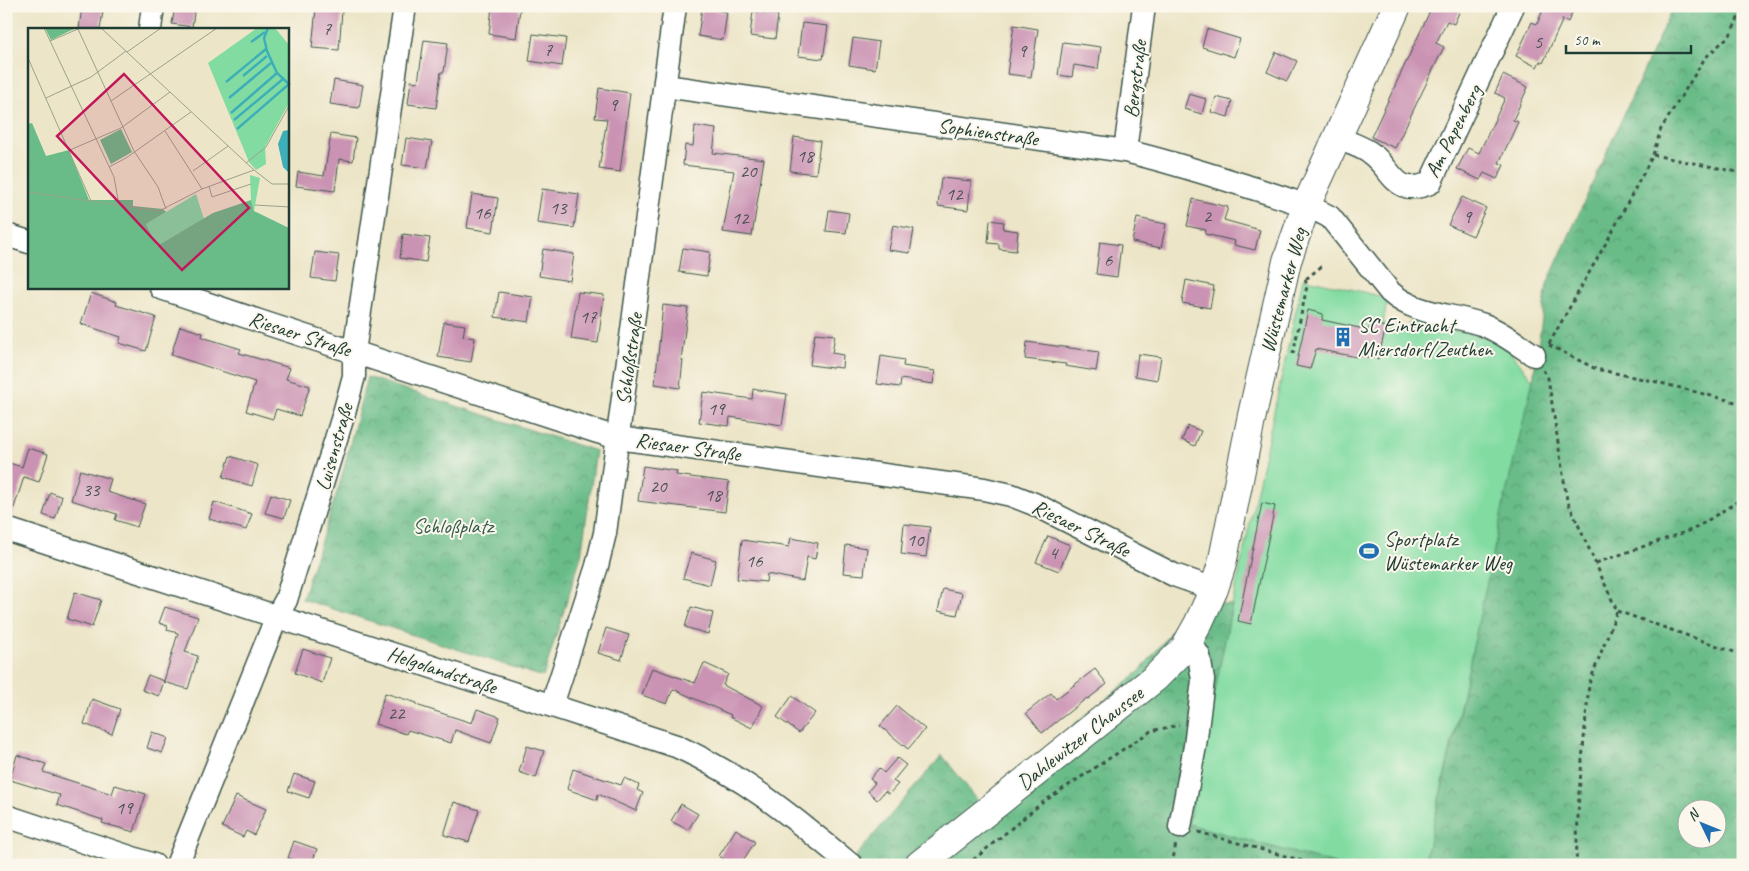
<svg xmlns="http://www.w3.org/2000/svg" width="1749" height="871" font-family="Caveat,sans-serif">
<style>
.green{fill:#82dca2;stroke:#508c6b}
.forest{fill:url(#forest-crowns);stroke:#447c5e;fill-rule:evenodd}
.building{fill:#ca93b3}
.lines{fill:none;stroke-linecap:round;stroke-linejoin:round}
.minor-casing{stroke:#3e564a;stroke-width:25}
.major-casing{stroke:#3e564a;stroke-width:30}
.path{stroke:#3e564a;stroke-width:3;stroke-dasharray:4 4;stroke-linecap:butt}
.minor{stroke:#fff;stroke-width:22}
.major{stroke:#fff;stroke-width:28}
.labels{text-anchor:middle;dominant-baseline:central;stroke-width:4;stroke-linejoin:round;paint-order:stroke}
.number-label{font-size:19px;fill:#4a5254}
.street-label{font-size:21px;fill:#1f3d34;stroke:#fbf7ec}
.poi-label{font-size:21px;fill:#1f3d34;stroke:#fbf7ec;text-anchor:start}
.park-label{font-size:21px;fill:#335d4a;stroke:#fbf7ec}
.inset-river{fill:none;stroke:#3eaeb8;stroke-width:2.5}
.inset-road{fill:none;stroke:#9aa28c;stroke-width:1}
.view{fill:#c2185b;fill-opacity:0.15;stroke:#c2185b;stroke-width:2.5}
.inset-edge{fill:none;stroke:#1f3d34;stroke-width:2.5}
</style>
<defs>
<pattern id="forest-crowns" width="20" height="18" patternUnits="userSpaceOnUse" patternTransform="scale(1.25)"><rect width="20" height="18" fill="#69bc88"/><path d="M2 6a3 3 0 1 1 6 0M12 15a3 3 0 1 1 6 0" fill="none" stroke="#569a70"/></pattern>
</defs>
<rect width="100%" height="100%" fill="#fbf7ec"/>
<filter id="ink" filterUnits="userSpaceOnUse"><feTurbulence type="fractalNoise" baseFrequency=".02" numOctaves="2"/><feDisplacementMap in="SourceGraphic" scale="10" xChannelSelector="R" yChannelSelector="G"/><feConvolveMatrix kernelMatrix="1 2 1 2 8 2 1 2 1" color-interpolation-filters="sRGB"/></filter>
<filter id="wash" filterUnits="userSpaceOnUse"><feTurbulence type="fractalNoise" baseFrequency=".0096" numOctaves="4" result="noise"/><feDisplacementMap in="SourceGraphic" scale="20" xChannelSelector="R" yChannelSelector="G"/><feGaussianBlur stdDeviation="1.12" result="paint"/><feColorMatrix in="noise" values="0 0 0 0 0 0 0 0 0 0 0 0 0 0 0 0 0 1.4 0 .05"/><feComposite in="paint" operator="in"/></filter>
<g filter="url(#wash)">
<rect width="100%" height="100%" fill="#ece5c7"/>
<path class="green" d="M 1303,278 L 1388,298 L 1383,323 L 1407,328 L 1411,320 L 1501,341 L 1533,380 C 1495,541 1462,703 1424,865 L 1338,865 L 1188,824 L 1232,605 Z"/>
<path class="forest" d="M 1673,6 L 1743,6 L 1743,865 L 1424,865 L 1454,737 L 1505,497 L 1533,380 L 1547,284 ZM 1686,808 L 1716,808 L 1716,838 L 1686,838 Z
M 367,377 L 596,451 L 581,556 L 543,677 L 302,599 L 341,480 Z
M 1195,602 L 1232,605 L 1188,824 L 1338,865 L 848,865 L 942,755 L 979,802 L 1140,671 Z"/>
<g id="blocks">
<path class="building" d="M 82,6 L 104,6 L 100,29 L 79,29 Z
M 175,6 L 195,6 L 192,27 L 172,24 Z
M 492,6 L 520,9 L 516,38 L 489,34 Z
M 1420,6 L 1462,6 L 1454,24 L 1447,21 L 1436,43 L 1444,47 L 1395,148 L 1371,137 L 1430,11 Z
M 1535,6 L 1575,6 L 1568,22 L 1563,19 L 1543,63 L 1540,61 L 1537,67 L 1516,56 L 1532,22 L 1537,24 L 1543,10 Z
M 316,8 L 342,10 L 339,50 L 312,48 Z
M 702,8 L 727,12 L 723,40 L 698,36 Z
M 753,11 L 778,15 L 775,39 L 750,36 Z
M 802,23 L 828,26 L 823,59 L 798,56 Z
M 1014,25 L 1038,29 L 1031,77 L 1007,74 Z
M 1207,29 L 1240,39 L 1234,57 L 1202,47 Z
M 533,34 L 566,38 L 562,66 L 529,61 Z
M 853,38 L 879,42 L 875,69 L 849,65 Z
M 424,40 L 448,43 L 444,72 L 441,72 L 436,108 L 408,104 L 411,81 L 418,82 Z
M 1063,42 L 1101,47 L 1098,69 L 1074,65 L 1072,77 L 1058,75 Z
M 1276,52 L 1297,61 L 1287,81 L 1267,72 Z
M 1503,75 L 1528,87 L 1513,120 L 1518,122 L 1499,163 L 1504,165 L 1497,179 L 1484,173 L 1480,180 L 1457,169 L 1468,148 L 1479,153 L 1505,98 L 1495,93 Z
M 334,80 L 363,85 L 359,108 L 330,104 Z
M 599,88 L 630,93 L 620,172 L 599,169 L 607,119 L 595,118 Z
M 1189,94 L 1206,99 L 1202,114 L 1184,109 Z
M 1216,97 L 1232,101 L 1228,117 L 1211,112 Z
M 695,126 L 716,129 L 713,153 L 764,159 L 752,236 L 723,232 L 734,171 L 683,165 L 685,145 L 693,146 Z
M 331,134 L 356,138 L 353,161 L 339,159 L 335,191 L 296,186 L 298,172 L 324,176 Z
M 794,137 L 820,141 L 816,174 L 790,171 Z
M 406,138 L 432,142 L 427,168 L 402,165 Z
M 941,178 L 971,181 L 968,210 L 938,206 Z
M 542,189 L 579,194 L 574,228 L 537,223 Z
M 472,194 L 498,198 L 493,232 L 467,228 Z
M 1462,197 L 1486,208 L 1473,236 L 1448,225 Z
M 1193,199 L 1228,207 L 1224,220 L 1260,230 L 1255,250 L 1234,245 L 1235,241 L 1205,234 L 1206,230 L 1187,226 Z
M 829,210 L 849,213 L 846,233 L 826,231 Z
M 1137,218 L 1166,224 L 1161,248 L 1132,242 Z
M 990,220 L 1004,222 L 1003,229 L 1018,231 L 1016,251 L 999,249 L 999,244 L 988,243 Z
M 893,225 L 914,229 L 910,253 L 888,250 Z
M 403,234 L 430,238 L 426,262 L 400,258 Z
M 1100,242 L 1121,245 L 1117,277 L 1096,274 Z
M 683,248 L 710,252 L 707,276 L 679,272 Z
M 543,249 L 574,254 L 570,281 L 539,276 Z
M 315,252 L 339,255 L 335,281 L 311,278 Z
M 1186,280 L 1214,286 L 1210,308 L 1182,303 Z
M 499,292 L 533,297 L 529,322 L 495,317 Z
M 578,292 L 604,295 L 598,343 L 571,339 Z
M 91,293 L 117,302 L 116,305 L 156,317 L 146,351 L 119,343 L 121,337 L 81,324 Z
M 663,305 L 688,308 L 681,360 L 683,360 L 680,388 L 655,384 Z
M 1308,310 L 1323,314 L 1322,320 L 1369,330 L 1371,324 L 1386,327 L 1378,359 L 1358,355 L 1357,357 L 1316,349 L 1310,369 L 1296,366 Z
M 444,322 L 465,325 L 463,336 L 475,338 L 471,362 L 438,357 Z
M 180,326 L 203,333 L 202,337 L 241,349 L 239,353 L 290,368 L 286,379 L 310,386 L 300,416 L 276,409 L 273,419 L 246,411 L 255,382 L 171,355 Z
M 815,333 L 835,335 L 832,353 L 843,355 L 842,368 L 833,367 L 833,368 L 810,365 Z
M 1027,342 L 1099,352 L 1096,371 L 1065,366 L 1066,364 L 1025,359 Z
M 1138,354 L 1161,357 L 1157,380 L 1135,376 Z
M 881,356 L 904,360 L 903,366 L 935,371 L 933,384 L 901,379 L 900,387 L 877,384 Z
M 753,389 L 787,394 L 782,425 L 730,417 L 729,426 L 699,422 L 703,392 L 752,399 Z
M 1188,426 L 1201,431 L 1195,446 L 1182,440 Z
M 28,448 L 48,454 L 39,482 L 24,477 L 11,517 L 6,516 L 6,462 L 22,467 Z
M 230,456 L 258,465 L 252,486 L 223,477 Z
M 643,466 L 677,471 L 676,475 L 729,482 L 725,512 L 638,501 Z
M 80,470 L 111,479 L 107,492 L 145,504 L 137,527 L 115,520 L 117,514 L 71,500 Z
M 50,492 L 62,497 L 55,519 L 43,515 Z
M 271,494 L 290,500 L 284,518 L 265,513 Z
M 214,502 L 252,514 L 246,530 L 209,519 Z
M 1262,503 L 1275,506 L 1251,624 L 1238,621 Z
M 904,524 L 930,527 L 926,557 L 901,554 Z
M 1048,536 L 1070,545 L 1059,571 L 1036,562 Z
M 791,538 L 818,543 L 815,559 L 807,557 L 803,581 L 767,574 L 766,582 L 737,579 L 742,540 L 789,547 Z
M 846,545 L 867,548 L 864,575 L 843,573 Z
M 691,553 L 716,560 L 710,585 L 683,578 Z
M 943,589 L 962,593 L 957,615 L 938,611 Z
M 75,592 L 101,600 L 92,627 L 67,619 Z
M 165,607 L 198,617 L 185,652 L 198,656 L 188,689 L 164,682 L 164,681 L 159,696 L 142,690 L 148,675 L 164,681 L 178,633 L 167,630 L 168,626 L 159,623 Z
M 691,607 L 713,613 L 708,634 L 685,627 Z
M 606,628 L 629,635 L 621,660 L 598,653 Z
M 303,649 L 330,658 L 322,683 L 295,673 Z
M 704,663 L 728,674 L 723,685 L 763,706 L 752,728 L 730,717 L 731,715 L 673,689 L 667,704 L 642,695 L 652,668 L 695,683 Z
M 1095,669 L 1107,684 L 1088,699 L 1087,698 L 1042,733 L 1026,713 L 1051,693 L 1056,699 Z
M 385,693 L 417,703 L 416,705 L 472,723 L 477,709 L 500,717 L 491,743 L 455,730 L 451,743 L 408,730 L 406,734 L 375,724 Z
M 792,696 L 815,713 L 799,733 L 777,717 Z
M 92,699 L 120,709 L 112,734 L 84,724 Z
M 897,706 L 925,729 L 908,749 L 880,726 Z
M 152,732 L 168,738 L 162,753 L 147,748 Z
M 527,746 L 544,751 L 536,778 L 519,772 Z
M 17,755 L 46,764 L 43,772 L 112,794 L 115,785 L 146,794 L 134,832 L 102,823 L 103,820 L 57,805 L 60,795 L 10,780 Z
M 897,758 L 906,765 L 893,781 L 898,784 L 889,794 L 885,791 L 877,800 L 868,791 L 875,783 L 870,779 L 879,768 L 884,773 Z
M 573,769 L 621,785 L 624,778 L 639,785 L 637,790 L 643,793 L 636,811 L 598,794 L 597,800 L 567,789 Z
M 294,774 L 315,781 L 309,798 L 288,791 Z
M 236,796 L 266,809 L 254,835 L 246,831 L 243,837 L 222,827 Z
M 454,802 L 479,810 L 469,842 L 444,835 Z
M 681,804 L 698,814 L 688,830 L 671,821 Z
M 736,829 L 755,842 L 740,865 L 733,865 L 719,856 Z
M 294,841 L 317,849 L 311,865 L 288,858 Z"/>
</g>
</g>
<g filter="url(#ink)">
<use href="#blocks" fill-opacity="0" stroke="#3e564a" stroke-width="1"/>
<g class="lines">
<defs>
<path id="minor" d="M 150,29 L 153,6
M 665,86 L 1125,151 C 1164,160 1202,172 1240,184 C 1270,194 1302,202 1330,217 L 1390,292 C 1415,315 1453,314 1484,325 C 1502,332 1518,345 1534,355
M 1336,137 C 1347,142 1360,146 1369,152 C 1394,169 1393,198 1430,183 L 1513,6
M 1125,151 L 1144,6
M 6,235 L 29,242
M 161,288 L 259,321 L 598,432 L 618,438 L 984,489 L 1011,495 L 1034,504 L 1174,575 L 1214,589
M 6,529 L 676,746 C 745,777 793,817 851,865
M 552,705 L 597,566 L 605,533 L 675,6
M 6,816 L 154,865
M 1180,827 L 1195,746 L 1203,680 L 1199,656 L 1189,640
M 177,865 L 277,616 L 286,600 L 344,413 L 354,376 L 354,352 L 405,6"/>
<path id="major" d="M 919,865 L 1155,678 L 1184,649 L 1198,624 L 1214,589 L 1222,564 L 1252,415 L 1287,261 L 1306,206 L 1397,6"/>
</defs>
<use href="#minor" class="minor-casing"/>
<use href="#major" class="major-casing"/>
<path class="path" d="M 1653,155 L 1743,173
M 1306,279 L 1323,265
M 1549,344 L 1611,234 L 1653,155 L 1661,129 L 1705,58 L 1730,35 L 1743,8
M 1549,345 L 1596,369 L 1657,382 L 1743,404
M 1293,354 L 1307,286 L 1305,279
M 1543,370 L 1548,378 L 1567,500 L 1617,611 L 1589,684 L 1579,793 L 1576,865
M 1596,563 L 1694,529 L 1743,498
M 1617,611 L 1743,655
M 1198,832 L 1318,865
M 967,865 L 1043,802 L 1151,731 L 1179,725
M 1172,865 L 1176,843"/>
<use href="#minor" class="minor"/>
<use href="#major" class="major"/>
</g>
</g>
<defs>
<symbol id="building-bare" viewBox="-9 -9 18 18"><path d="M-4-6H4V6H1V3H-1V6H-4ZM-2.5-4.3h1.7v1.8h-1.7ZM.8-4.3h1.7v1.8H.8ZM-2.5-1h1.7V.8h-1.7ZM.8-1h1.7V.8H.8Z" fill="#1f6fb2" stroke="#fbf7ec" stroke-width="2.5" paint-order="stroke"/></symbol>
<symbol id="stadium-bare" viewBox="-9 -9 18 18"><path d="M0-5a6.5 5 0 1 0 0 10a6.5 5 0 1 0 0-10ZM-3.5-1.8h7v3.6h-7Z" fill="#1f6fb2" stroke="#fbf7ec" stroke-width="2.5" paint-order="stroke"/></symbol>
</defs>
<g fill-rule="evenodd">
<use href="#building-bare" x="1329" y="323" width="28" height="28"/>
<use href="#stadium-bare" x="1355" y="537" width="28" height="28"/>
</g>
<g class="labels">
<g class="number-label">
<text x="327" y="29">7</text>
<text x="1538" y="42">5</text>
<text x="548" y="50">7</text>
<text x="1022" y="51">9</text>
<text x="613" y="105">9</text>
<text x="805" y="156">18</text>
<text x="748" y="171">20</text>
<text x="954" y="194">12</text>
<text x="558" y="208">13</text>
<text x="482" y="213">16</text>
<text x="1207" y="216">2</text>
<text x="1467" y="217">9</text>
<text x="740" y="218">12</text>
<text x="1108" y="260">6</text>
<text x="588" y="317">17</text>
<text x="716" y="409">19</text>
<text x="658" y="486">20</text>
<text x="91" y="490">33</text>
<text x="713" y="495">18</text>
<text x="915" y="540">10</text>
<text x="1053" y="553">4</text>
<text x="754" y="561">16</text>
<text x="396" y="713">22</text>
<text x="124" y="808">19</text>
</g>
<g class="street-label">
<text transform="translate(1135 79) rotate(-83)">Bergstraße</text>
<text transform="translate(1453 131) rotate(-63)">Am Papenberg</text>
<text transform="translate(988 132) rotate(8)">Sophienstraße</text>
<text transform="translate(1283 290) rotate(-75)">Wüstemarker Weg</text>
<text transform="translate(300 334) rotate(18)">Riesaer Straße</text>
<text transform="translate(629 359) rotate(-82)">Schloßstraße</text>
<text transform="translate(334 447) rotate(-74)">Luisenstraße</text>
<text transform="translate(688 447) rotate(8)">Riesaer Straße</text>
<text transform="translate(1081 528) rotate(26)">Riesaer Straße</text>
<text transform="translate(442 670) rotate(18)">Helgolandstraße</text>
<text transform="translate(1080 738) rotate(-38)">Dahlewitzer Chaussee</text>
</g>
<g class="poi-label">
<text x="1358" y="325">SC Eintracht<tspan x="1358" dy="24">Miersdorf/Zeuthen</tspan></text>
<text x="1384" y="539">Sportplatz<tspan x="1384" dy="24">Wüstemarker Weg</tspan></text>
</g>
<g class="park-label">
<text x="453" y="526">Schloßplatz</text>
</g>
</g>
<g transform="translate(28 28)">
<rect width="261" height="261" fill="#ece5c7"/>
<path d="M 229,0 L 247,0 L 261,17 L 261,75 L 237,119 L 238,136 L 228,142 L 221,134 L 180,35 ZM 222,147 L 232,150 L 226,183 L 223,172 ZM 168,166 L 176,191 L 129,218 L 118,196 Z" fill="#82dca2"/>
<path d="M 17,0 L 48,0 L 23,12 ZM 4,95 L 18,128 L 41,122 L 61,172 L 105,172 L 105,178 L 135,181 L 138,184 L 118,196 L 129,218 L 185,185 L 223,172 L 226,183 L 261,200 L 261,261 L 0,261 L 0,96 ZM 93,101 L 104,124 L 83,136 L 72,112 Z" fill="#69bc88"/>
<path d="M 261,102 L 262,102 L 261,145 L 255,139 L 250,116 L 255,103 Z" fill="#3eaeb8"/>
<path class="inset-river" d="M 240,0 L 236,10 L 239,23 L 249,45 L 262,57M 223,14 L 237,4M 215,48 L 239,28M 198,54 L 238,21M 201,70 L 243,35M 203,85 L 249,45M 206,92 L 255,51M 209,101 L 261,56"/>
<path class="inset-road" d="M 16,0 L 86,149 L 91,177M 73,0 L 226,142M 22,13 L 50,1 L 106,123 L 130,159 L 138,181M 99,24 L 133,0M 0,30 L 63,173M 18,70 L 63,49 L 98,23M 83,73 L 189,0M 137,103 L 174,161M 42,122 L 93,100 L 142,64M 218,135 L 238,119 L 262,76M 81,139 L 98,130 L 163,84M 165,143 L 200,118M 181,158 L 184,169 L 223,156M 0,164 L 131,183 L 174,161 L 226,142 L 244,156 L 262,156M 227,177 L 262,179"/>
<path class="view" d="M 96,46 L 221,180 L 154,242 L 29,108 Z"/>
<rect width="261" height="261" class="inset-edge"/>
</g>
<rect width="1749" height="871" fill="none" stroke="#fbf7ec" stroke-width="25"/>
<g transform="translate(1702 824) rotate(313)"><circle r="24" fill="#fbf7ec" stroke="#a3ada2"/>
<path d="M0-4L9 19L0 12L-9 19Z" fill="#1f6fb2"/>
<text y="-8" font-size="14" font-weight="bold" text-anchor="middle" fill="#1f3d34">N</text>
</g>
<path d="M1566 45v8h125v-8" fill="none" stroke="#1f3d34" stroke-width="2.5"/>
<text x="1574" y="45" font-size="15" fill="#1f3d34" stroke="#fbf7ec" stroke-width="4" paint-order="stroke">50 m</text>
</svg>
